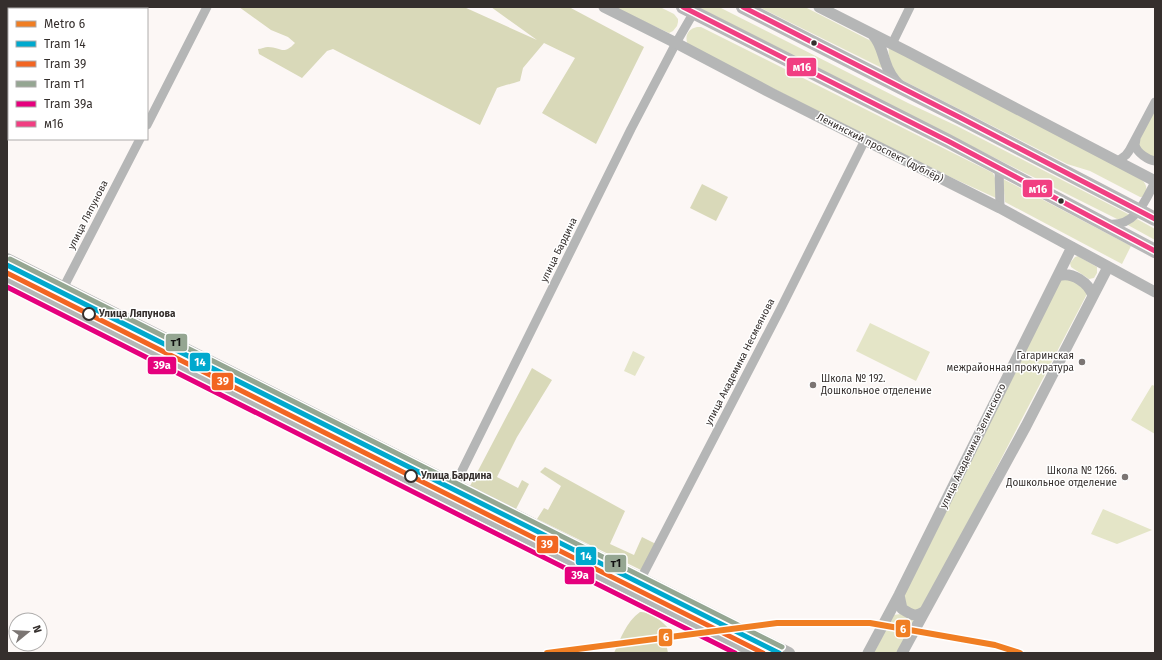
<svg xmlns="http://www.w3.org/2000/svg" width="1162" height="660" font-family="'Fira Sans',sans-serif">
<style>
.green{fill:#e4e5c7}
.forest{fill:#d9d9b9}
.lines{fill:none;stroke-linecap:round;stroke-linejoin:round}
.minor{stroke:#b5b6b6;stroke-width:9}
.tertiary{stroke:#b5b6b6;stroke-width:11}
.secondary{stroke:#b5b6b5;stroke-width:12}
.primary{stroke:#b8b8b9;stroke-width:14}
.bus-1-casing{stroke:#fff;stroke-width:8}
.bus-1{stroke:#f13e82;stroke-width:5}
.tram-1-casing{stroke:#fff;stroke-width:8}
.tram-2-casing{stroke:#fff;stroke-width:8}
.tram-3-casing{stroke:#fff;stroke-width:8}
.tram-4-casing{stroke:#fff;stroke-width:8}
.tram-1{stroke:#00a9ce;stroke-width:5}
.tram-2{stroke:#f26522;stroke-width:5}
.tram-3{stroke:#95a692;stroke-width:5}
.tram-4{stroke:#e5007d;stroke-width:5}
.metro-1-casing{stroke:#fff;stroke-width:9}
.metro-1{stroke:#f07e23;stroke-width:6}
.bus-dot{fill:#352f2d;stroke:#fff;stroke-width:1.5}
.stop-dot{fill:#fff;stroke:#352f2d;stroke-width:2}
.poi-dot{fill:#7b7573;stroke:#fff;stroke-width:1.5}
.labels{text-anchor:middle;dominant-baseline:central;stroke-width:3;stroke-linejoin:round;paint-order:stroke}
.street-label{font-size:10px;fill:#352f2d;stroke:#fff}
.stop-label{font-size:10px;font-weight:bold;fill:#352f2d;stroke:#fff;text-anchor:start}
.poi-label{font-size:10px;fill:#352f2d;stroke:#fff;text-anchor:end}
.line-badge{stroke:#fff;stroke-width:1.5}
.badge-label{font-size:11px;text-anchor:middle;font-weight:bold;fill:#fff}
.pale-badge-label{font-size:11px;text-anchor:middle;font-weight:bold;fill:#111}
</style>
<rect width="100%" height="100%" fill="#fcf7f5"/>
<path class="green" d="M 613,7 L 660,7 L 674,14 L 678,19 L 678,22 L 677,26 L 673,31 L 669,33 Z
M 698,7 L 719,7 L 908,103 L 957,126 L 1130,215 L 1119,220 L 851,86 Z
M 759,7 L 805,7 L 877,44 L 884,69 Z
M 697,27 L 701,27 L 993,173 L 995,178 L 996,198 L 909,158 L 688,45 C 684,36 688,29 697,27 Z
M 889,47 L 1141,179 C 1148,185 1148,191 1142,197 L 1140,197 L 1090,171 L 1067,164 L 898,78 C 893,69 887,58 889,47 Z
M 1155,110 L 1155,158 L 1145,153 L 1137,143 Z
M 1003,179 L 1131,246 L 1122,264 L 1005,202 Z
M 1137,219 L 1155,229 L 1155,240 L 1126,224 Z
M 1078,256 L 1097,267 L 1097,273 L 1094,278 L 1089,279 L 1071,267 L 1070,263 L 1075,257 Z
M 1069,277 L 1087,288 L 1087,294 L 923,609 L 917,613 L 902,606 L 901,596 L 1062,278 Z
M 870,323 L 930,352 L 916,381 L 856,351 Z
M 633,351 L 645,357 L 635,376 L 624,371 Z
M 1152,385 L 1155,386 L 1155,434 L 1131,420 Z
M 1103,509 L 1152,530 L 1117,544 L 1091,534 Z
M 901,614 L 914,621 L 899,653 L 874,653 L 893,615 Z"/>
<path class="forest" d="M 239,7 L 464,7 L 537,40 L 491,7 L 569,7 L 644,47 L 596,144 L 542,113 L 575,58 L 544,43 L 523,68 L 520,81 C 512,84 505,85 497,88 L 480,125 L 333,49 L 327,51 L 302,78 L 259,54 L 258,49 C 261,49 265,47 268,47 C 281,47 283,56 295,43 L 288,37 L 271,30 Z
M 702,184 L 728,197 L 716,221 L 690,208 Z
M 532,368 L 552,380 L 517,437 L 497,477 L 518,488 L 522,480 L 529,484 L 516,509 L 470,486 Z
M 545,467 L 625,511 L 610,544 L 634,555 L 642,537 L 656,544 L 643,571 L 537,519 L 544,508 L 548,510 L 561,486 L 540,472 Z
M 640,612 C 651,611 663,622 670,630 L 665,638 L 668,653 L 614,653 C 621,638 626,622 640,612 Z"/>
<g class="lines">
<path class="minor" d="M 892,44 L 910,7
M 147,125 L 207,7
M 1136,138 C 1136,141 1135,143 1135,145 C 1137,153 1148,160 1155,161
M 1118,161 L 1126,155 L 1129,151 L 1155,102
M 999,168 L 1000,208
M 1108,224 C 1135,227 1144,203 1155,182
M 56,302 L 140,139
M 448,499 L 631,129 L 676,43 L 694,12
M 634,592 L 781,308 L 865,140"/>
<path class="tertiary" d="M 604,7 L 676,43 L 773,94 L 1000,208 L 1155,292
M 819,7 L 908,52 L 1155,181
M 873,35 C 880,42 882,52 885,61 C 888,71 893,79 900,86
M 1058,276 C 1072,271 1089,283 1093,296
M 899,595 L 902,609 C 913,615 914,618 925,611
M 868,653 L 899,595 L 1072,247
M 902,653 L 1026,426 L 1108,267"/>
<path class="secondary" d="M 7,259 L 789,653
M 7,277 L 756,653"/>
<path class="primary" d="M 683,7 L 948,141 L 1155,251
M 743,7 L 959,117 L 1155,219"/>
<defs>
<path id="bus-1" d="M 683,7 L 948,141 L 1155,251
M 743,7 L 959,117 L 1155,219"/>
</defs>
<use href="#bus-1" class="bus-1-casing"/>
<use href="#bus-1" class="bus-1"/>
<defs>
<path id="tram-1" d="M 7,265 L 779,653"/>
<path id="tram-2" d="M 7,273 L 763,653"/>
<path id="tram-3" d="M 10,259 L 782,647"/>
<path id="tram-4" d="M 7,287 L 469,520 L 735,653"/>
</defs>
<use href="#tram-1" class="tram-1-casing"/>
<use href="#tram-2" class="tram-2-casing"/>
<use href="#tram-3" class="tram-3-casing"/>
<use href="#tram-4" class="tram-4-casing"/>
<use href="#tram-1" class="tram-1"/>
<use href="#tram-2" class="tram-2"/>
<use href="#tram-3" class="tram-3"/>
<use href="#tram-4" class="tram-4"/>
<defs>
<path id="metro-1" d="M 547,653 L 777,623 L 870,623 L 995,645 L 1020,653"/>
</defs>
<use href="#metro-1" class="metro-1-casing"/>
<use href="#metro-1" class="metro-1"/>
</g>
<g class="bus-dot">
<circle cx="814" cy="43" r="3.5"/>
<circle cx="1061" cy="201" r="3.5"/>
</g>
<g class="stop-dot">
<circle cx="89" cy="314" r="6"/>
<circle cx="411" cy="476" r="6"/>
</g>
<g class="poi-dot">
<circle cx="1082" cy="362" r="4"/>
<circle cx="813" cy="385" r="4"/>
<circle cx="1125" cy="477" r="4"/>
</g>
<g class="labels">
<g class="street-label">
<text transform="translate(880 148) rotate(27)">Ленинский проспект (дублёр)</text>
<text transform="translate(88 215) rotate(-63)">улица Ляпунова</text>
<text transform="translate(559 250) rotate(-64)">улица Бардина</text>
<text transform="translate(740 362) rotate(-63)">улица Академика Несмеянова</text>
<text transform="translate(973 446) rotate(-64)">улица Академика Зелинского</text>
</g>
<g class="stop-label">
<text x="99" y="314">Улица Ляпунова</text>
<text x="421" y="476">Улица Бардина</text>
</g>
<g class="poi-label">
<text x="1074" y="356">Гагаринская<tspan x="1074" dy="12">межрайонная прокуратура</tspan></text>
<text x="821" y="379" text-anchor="start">Школа № 192.<tspan x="821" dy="12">Дошкольное отделение</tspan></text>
<text x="1117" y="471">Школа № 1266.<tspan x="1117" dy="12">Дошкольное отделение</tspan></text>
</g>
</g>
<g class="line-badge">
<rect x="786" y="57" width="31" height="20" rx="4" fill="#f13e82"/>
<rect x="1022" y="179" width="31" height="19" rx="4" fill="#f13e82"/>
<rect x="165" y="333" width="23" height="19" rx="4" fill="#95a692"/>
<rect x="189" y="352" width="22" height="20" rx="4" fill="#00a9ce"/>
<rect x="147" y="356" width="30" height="19" rx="4" fill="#e5007d"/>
<rect x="211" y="372" width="23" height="19" rx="4" fill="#f26522"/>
<rect x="536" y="535" width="23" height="19" rx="4" fill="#f26522"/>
<rect x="575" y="546" width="22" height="20" rx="4" fill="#00a9ce"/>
<rect x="604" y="554" width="23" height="19" rx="4" fill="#95a692"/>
<rect x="564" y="566" width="31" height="19" rx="4" fill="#e5007d"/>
<rect x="895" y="619" width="16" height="19" rx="4" fill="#f07e23"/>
<rect x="658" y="628" width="15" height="19" rx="4" fill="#f07e23"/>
</g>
<g class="badge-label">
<text x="802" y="71">м16</text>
<text x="1038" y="193">м16</text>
<text x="200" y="366">14</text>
<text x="162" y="369">39а</text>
<text x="223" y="385">39</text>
<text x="547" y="548">39</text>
<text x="586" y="560">14</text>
<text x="580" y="579">39а</text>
<text x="903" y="633">6</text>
<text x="666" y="641">6</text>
</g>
<g class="pale-badge-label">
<text x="176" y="346">т1</text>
<text x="616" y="567">т1</text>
</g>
<rect width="1162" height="660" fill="none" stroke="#352f2d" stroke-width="16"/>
<rect x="8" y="8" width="140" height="132" fill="#ffffff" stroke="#aeacab"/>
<rect x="16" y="21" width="20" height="6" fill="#f07e23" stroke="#aeacab"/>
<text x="44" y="28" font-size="12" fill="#352f2d">Metro 6</text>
<rect x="16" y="41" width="20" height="6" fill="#00a9ce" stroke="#aeacab"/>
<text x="44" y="48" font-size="12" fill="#352f2d">Tram 14</text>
<rect x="16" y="61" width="20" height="6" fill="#f26522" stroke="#aeacab"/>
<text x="44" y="68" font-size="12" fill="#352f2d">Tram 39</text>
<rect x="16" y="81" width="20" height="6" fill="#95a692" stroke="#aeacab"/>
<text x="44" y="88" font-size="12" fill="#352f2d">Tram т1</text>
<rect x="16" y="101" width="20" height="6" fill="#e5007d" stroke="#aeacab"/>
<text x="44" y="108" font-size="12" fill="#352f2d">Tram 39а</text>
<rect x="16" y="121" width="20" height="6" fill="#f13e82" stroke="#aeacab"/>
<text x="44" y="128" font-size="12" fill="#352f2d">м16</text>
<g transform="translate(28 632) rotate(72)"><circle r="19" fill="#ffffff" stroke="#aeacab"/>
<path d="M0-3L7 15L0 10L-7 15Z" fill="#7b7573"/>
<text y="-6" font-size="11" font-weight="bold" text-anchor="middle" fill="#352f2d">N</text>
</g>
</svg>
